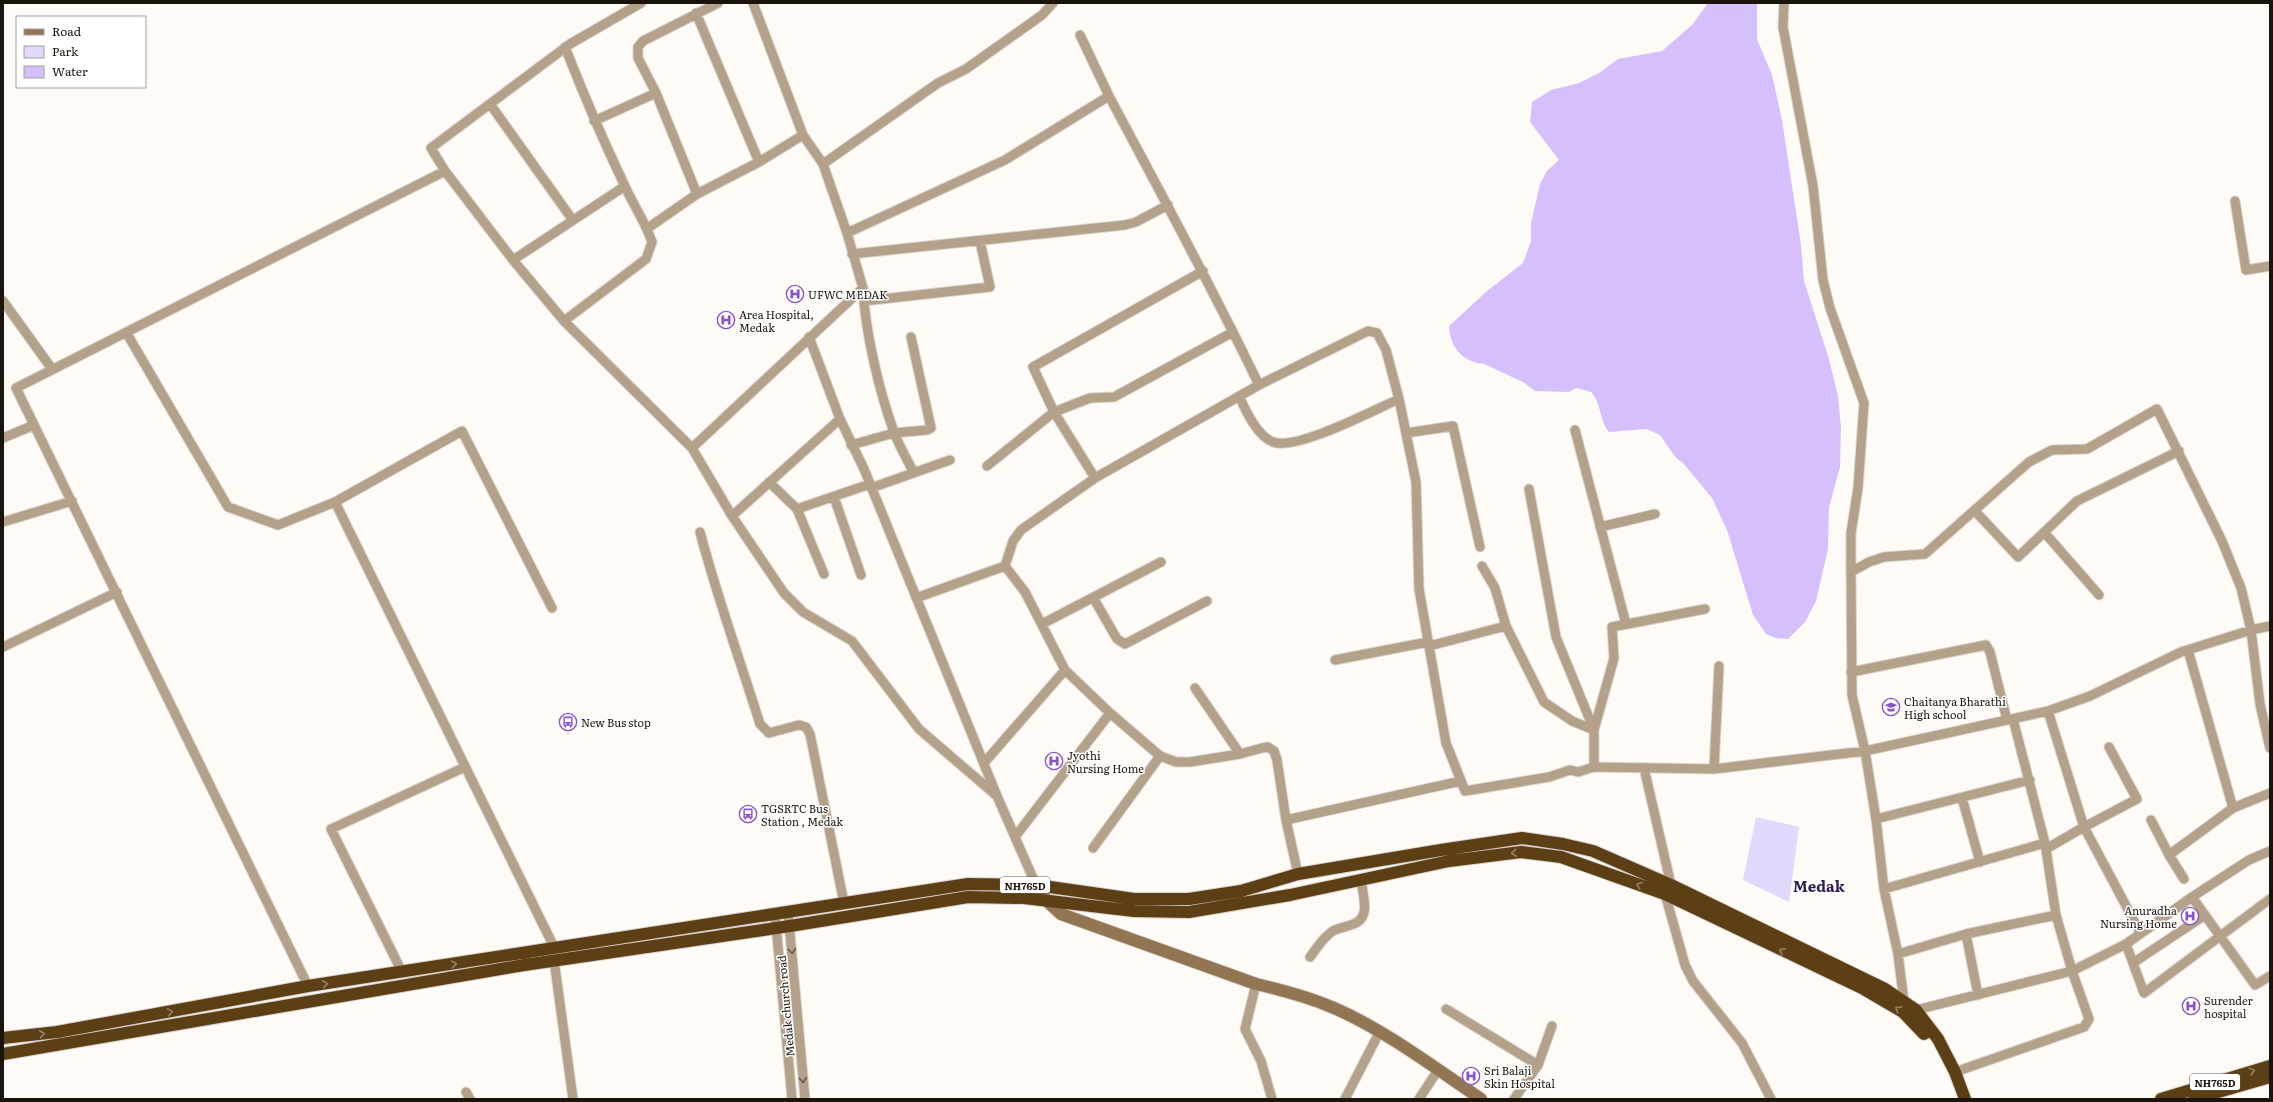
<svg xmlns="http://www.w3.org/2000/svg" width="2273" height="1102" font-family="Literata,serif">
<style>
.green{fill:#e3d7fb}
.water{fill:#d5c0fd}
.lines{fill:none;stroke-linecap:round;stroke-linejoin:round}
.street-casing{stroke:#dad5d0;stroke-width:11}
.secondary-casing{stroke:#dad5d0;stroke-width:14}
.highway-casing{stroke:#dad5d0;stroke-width:14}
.street{stroke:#b4a18a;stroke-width:9}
.secondary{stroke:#927654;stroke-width:12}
.highway{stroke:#5d3f16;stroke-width:12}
.oneway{stroke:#968268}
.oneway2{stroke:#685a4b}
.labels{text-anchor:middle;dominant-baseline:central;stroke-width:3;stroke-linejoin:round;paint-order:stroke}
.shield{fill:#fff;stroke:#5f5a55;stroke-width:1}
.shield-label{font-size:10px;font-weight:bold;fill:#1b140c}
.poi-label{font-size:11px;fill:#1b140c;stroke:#fff;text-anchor:start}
.street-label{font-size:11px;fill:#1b140c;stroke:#fff}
.district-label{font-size:15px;font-weight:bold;fill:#331a53;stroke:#fff}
</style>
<rect width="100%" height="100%" fill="#fefaf5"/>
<path class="green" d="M 1756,817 L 1799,827 L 1789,902 L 1743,880 Z"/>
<path class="water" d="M 1708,3 L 1757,3 L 1757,39 L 1772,75 L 1782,120 L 1801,245 L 1804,281 L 1829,359 L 1838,396 L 1841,428 L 1840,467 L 1829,507 L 1828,549 L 1816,601 L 1805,622 L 1788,639 L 1775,638 L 1766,634 L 1753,615 L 1727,530 L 1712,498 L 1683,463 L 1676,458 L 1660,435 L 1647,429 L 1609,432 C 1599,420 1602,404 1591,392 L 1576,388 L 1569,392 L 1535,391 L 1523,382 L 1484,364 C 1462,362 1450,347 1449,326 L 1487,291 L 1523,263 L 1531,241 L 1531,223 L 1540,184 L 1547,171 L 1559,160 L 1530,122 L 1532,102 L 1551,90 L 1579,83 L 1599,73 L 1618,59 L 1662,51 L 1692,25 Z"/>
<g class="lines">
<defs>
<path id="street" d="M 641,3 L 570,44 L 431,148 L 445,171 L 513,260 L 564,321 L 692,448 L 732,516 L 784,593 L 803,612 L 852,641 L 919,729 L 997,796
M 753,3 L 803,135 L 823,164 L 847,233
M 1784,3 L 1783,27 L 1813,186 L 1823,280 L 1830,308 L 1864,403 L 1858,488 L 1851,533 L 1851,572
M 696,13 L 759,162
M 1080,35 L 1109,96
M 490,104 L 572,219
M 594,121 L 656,93
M 823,164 L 938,83 L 966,69 L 1042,15 L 1053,3
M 697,194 L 656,93 L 638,58 L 638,47 L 643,41 L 718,3
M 2235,201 L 2246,270 L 2270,266
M 648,228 L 697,194 L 759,162 L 803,135
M 852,254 L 1125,225 L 1136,222 L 1168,205
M 513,260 L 625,186
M 863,288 L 847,233 L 1005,160 L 1109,96 C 1160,192 1212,287 1259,385
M 3,301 L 52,369
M 864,301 L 990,287 L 980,241
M 564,321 L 646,259 L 652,242 C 645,221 632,203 623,182 C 602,138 583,93 565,47
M 126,332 L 228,507 L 278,525 L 335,502
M 809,337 L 840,419 L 864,469 L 997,796 L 1036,885
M 1239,396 C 1246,411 1257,436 1273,442 C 1296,451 1374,410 1399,399
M 1575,430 L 1626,624
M 1406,433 L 1453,426 L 1480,547
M 3,438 L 34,425
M 851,445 L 894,433 L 927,430 L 931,428 L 911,337
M 692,448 L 863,288 C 865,331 879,391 894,432 C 899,446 907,459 914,473
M 987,466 L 1054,412 L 1090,398 L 1114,397 L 1233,332 L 1231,328
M 1095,478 L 1259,385 L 1368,331 L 1377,333 L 1386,350 L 1399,399 L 1416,482 L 1419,589 L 1446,743 L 1465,791 L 1549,777 L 1570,770 L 1578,772 L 1594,767 L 1714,769 L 1865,751 L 1852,695 L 1851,572 L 1869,562 L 1884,557 L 1925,554 L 2029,462 L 2052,450 L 2087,449 L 2157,409 L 2222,541 L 2241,588 L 2251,630 L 2260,704 L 2270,748
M 769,482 L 797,509 L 824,574
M 871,488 L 950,460
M 1529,489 L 1556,637 L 1594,730 L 1594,767
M 834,497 L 861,575
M 797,509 L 870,484
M 1975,511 L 2018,557 L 2077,501 L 2179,451
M 732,516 L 840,419
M 3,522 L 72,501
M 1600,527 L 1655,514
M 700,532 C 717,597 740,660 760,724 L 769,733 L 799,725 L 806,727 L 810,734 L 844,903
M 2044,532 L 2099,595
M 1005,566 L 1013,541 L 1021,530 L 1095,478 L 1054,412 L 1033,367 L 1203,271
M 1482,566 L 1495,588 L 1506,626
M 916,598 L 1005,566 L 1025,592 L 1065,670 L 1110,713
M 1094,599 L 1117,639 L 1125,644 L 1207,601
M 552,608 L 462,431 L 335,502 L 554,947
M 1042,624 L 1161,562
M 3,647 L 117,592
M 2188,650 L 2233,808 L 2270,793
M 1335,660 L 1428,642 L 1433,645 L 1506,626 L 1544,702 L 1572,721 L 1594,730 L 1614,658 L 1612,627 L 1705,609
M 1851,672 L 1986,645 L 1990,652 L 2007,720
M 1195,688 L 1240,754
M 2048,711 L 2084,827 L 2137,799 L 2109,747
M 984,763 L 1065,670
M 1644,768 L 1671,885
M 1714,769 L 1719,666
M 1962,798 L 1980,862
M 1876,819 L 2030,780
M 1286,820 L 1461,781
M 2151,820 L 2169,855
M 1015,837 L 1110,713 L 1160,756 L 1176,762 L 1190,762 L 1240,754 L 1262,748 L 1268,747 L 1274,751 L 1277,760 L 1286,820 L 1298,874
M 1093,848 L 1160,756
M 2046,849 L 2084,827 L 2140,932
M 2184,879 L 2169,855 L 2233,808
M 1884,889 L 2045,843
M 1665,894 L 1685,965 L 1693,981 L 1742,1043 L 1771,1099
M 2192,897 L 2255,985 L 2270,976
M 788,912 L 805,1099
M 775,914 L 792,1099
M 1966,934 L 1978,995
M 2126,944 L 2144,993 L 2270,899
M 1898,954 L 1966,934 L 2056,915
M 1310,957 C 1317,948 1323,937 1333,931 C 1338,928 1345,927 1351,925 C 1372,919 1363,897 1361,880
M 554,960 L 573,1099
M 2133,963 L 2205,915
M 402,972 L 331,829 L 465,767
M 1256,984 L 1245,1029 L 1261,1061 L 1272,1099
M 308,986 L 16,388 L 445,171
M 1904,1002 L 1898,954 L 1884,889 L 1876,819 L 1865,751 L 2048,711 L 2090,696 L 2181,652 L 2251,630 L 2270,626
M 1446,1009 L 1538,1065
M 1916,1010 L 2072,971 L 2126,944 L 2192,897 L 2249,860 L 2270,851
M 1955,1072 L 2084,1027 L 2089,1019 L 2072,971 L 2056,915 L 2045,843 L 2013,719
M 466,1092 L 470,1099
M 1345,1099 L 1379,1033
M 1419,1099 L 1438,1070
M 1514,1099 L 1538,1065 L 1552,1026"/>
<path id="secondary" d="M 1036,885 L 1047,901 L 1061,914 L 1256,984 C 1282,990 1309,997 1334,1008 C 1385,1030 1435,1068 1481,1099"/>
<path id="highway" d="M 3,1038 L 57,1032 L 308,986 L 968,884 L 1036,885 L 1134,899 L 1189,899 L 1241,891 L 1298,874 L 1441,850 L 1522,838 L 1563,844 L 1593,851 L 1671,885 L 1885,989 L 1916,1010 L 1938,1039 L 1955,1072 L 1965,1099
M 3,1054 L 524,965 L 790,926 L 968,897 L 1024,898 L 1134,911 L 1189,912 L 1290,895 L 1449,861 L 1521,852 L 1561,857 L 1665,894 L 1862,988 L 1903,1012 L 1924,1034
M 2161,1099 L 2270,1066
M 2194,1099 L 2270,1077"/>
</defs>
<use href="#street" class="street-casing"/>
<use href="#secondary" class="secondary-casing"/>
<use href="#highway" class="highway-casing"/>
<use href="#street" class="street"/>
<use href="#secondary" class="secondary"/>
<use href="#highway" class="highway"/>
</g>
<defs><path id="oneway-chevron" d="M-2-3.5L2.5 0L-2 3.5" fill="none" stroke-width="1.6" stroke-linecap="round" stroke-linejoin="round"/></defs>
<g class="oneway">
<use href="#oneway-chevron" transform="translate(1514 853) rotate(174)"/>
<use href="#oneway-chevron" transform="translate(1639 885) rotate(-160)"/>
<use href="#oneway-chevron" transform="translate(1782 951) rotate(-154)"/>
<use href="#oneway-chevron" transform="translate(454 964) rotate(-9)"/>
<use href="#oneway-chevron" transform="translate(325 984) rotate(-8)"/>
<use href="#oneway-chevron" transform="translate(1898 1009) rotate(-147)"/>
<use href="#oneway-chevron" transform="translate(170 1012) rotate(-10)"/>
<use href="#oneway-chevron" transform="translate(42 1034) rotate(-6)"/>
<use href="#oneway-chevron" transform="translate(2252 1071) rotate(-16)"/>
</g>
<g class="oneway2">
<use href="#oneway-chevron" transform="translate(792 951) rotate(85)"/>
<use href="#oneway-chevron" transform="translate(803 1080) rotate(85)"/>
</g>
<defs>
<symbol id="hospital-ring" viewBox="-11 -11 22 22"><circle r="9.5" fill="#fff" stroke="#8854cc" stroke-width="1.5"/><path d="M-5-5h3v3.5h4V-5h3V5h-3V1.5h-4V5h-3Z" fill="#8854cc"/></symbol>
<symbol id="school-ring" viewBox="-11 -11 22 22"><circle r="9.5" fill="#fff" stroke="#8854cc" stroke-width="1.5"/><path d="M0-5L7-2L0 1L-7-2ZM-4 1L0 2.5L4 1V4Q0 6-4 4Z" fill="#8854cc"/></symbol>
<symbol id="bus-ring" viewBox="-11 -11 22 22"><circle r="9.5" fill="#fff" stroke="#8854cc" stroke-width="1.5"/><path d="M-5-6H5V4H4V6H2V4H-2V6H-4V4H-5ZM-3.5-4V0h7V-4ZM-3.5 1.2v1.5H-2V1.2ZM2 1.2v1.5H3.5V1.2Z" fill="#8854cc"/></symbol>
</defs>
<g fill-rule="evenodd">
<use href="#hospital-ring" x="785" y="284" width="20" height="20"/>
<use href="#hospital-ring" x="716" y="310" width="20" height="20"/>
<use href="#school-ring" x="1881" y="697" width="20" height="20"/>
<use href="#bus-ring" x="558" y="712" width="20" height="20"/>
<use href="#hospital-ring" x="1044" y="751" width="20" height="20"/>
<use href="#bus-ring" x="738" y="804" width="20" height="20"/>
<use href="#hospital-ring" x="2180" y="906" width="20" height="20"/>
<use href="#hospital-ring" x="2181" y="996" width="20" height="20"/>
<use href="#hospital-ring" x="1461" y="1066" width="20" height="20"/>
</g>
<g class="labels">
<g class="shield">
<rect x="1000" y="877" width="50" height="16" rx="3"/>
<rect x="2190" y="1074" width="50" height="16" rx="3"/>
</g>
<g class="shield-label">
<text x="1025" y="885">NH765D</text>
<text x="2215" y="1082">NH765D</text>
</g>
<g class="poi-label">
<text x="808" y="294">UFWC MEDAK</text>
<text x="739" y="314">Area Hospital,<tspan x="739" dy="13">Medak</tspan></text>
<text x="1904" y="701">Chaitanya Bharathi<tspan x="1904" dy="13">High school</tspan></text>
<text x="581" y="722">New Bus stop</text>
<text x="1067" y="755">Jyothi<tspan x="1067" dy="13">Nursing Home</tspan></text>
<text x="761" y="808">TGSRTC Bus<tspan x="761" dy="13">Station , Medak</tspan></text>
<text x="2177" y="910" text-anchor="end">Anuradha<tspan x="2177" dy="13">Nursing Home</tspan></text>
<text x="2204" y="1000">Surender<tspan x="2204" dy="13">hospital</tspan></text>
<text x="1484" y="1070">Sri Balaji<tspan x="1484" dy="13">Skin Hospital</tspan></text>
</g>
<g class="street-label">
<text transform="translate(785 1006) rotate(-95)">Medak church road</text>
</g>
<g class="district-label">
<text x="1819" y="885">Medak</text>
</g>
</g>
<rect width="2273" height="1102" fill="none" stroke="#1b140c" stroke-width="8"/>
<rect x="16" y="16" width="130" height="72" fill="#ffffff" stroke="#a4a19e"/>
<rect x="24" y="29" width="20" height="6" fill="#927654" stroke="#a4a19e"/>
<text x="52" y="36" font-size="12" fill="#1b140c">Road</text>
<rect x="24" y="46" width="20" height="12" fill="#e3d7fb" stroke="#a4a19e"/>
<text x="52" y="56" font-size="12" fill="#1b140c">Park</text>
<rect x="24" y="66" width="20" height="12" fill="#d5c0fd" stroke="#a4a19e"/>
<text x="52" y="76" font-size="12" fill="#1b140c">Water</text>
</svg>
